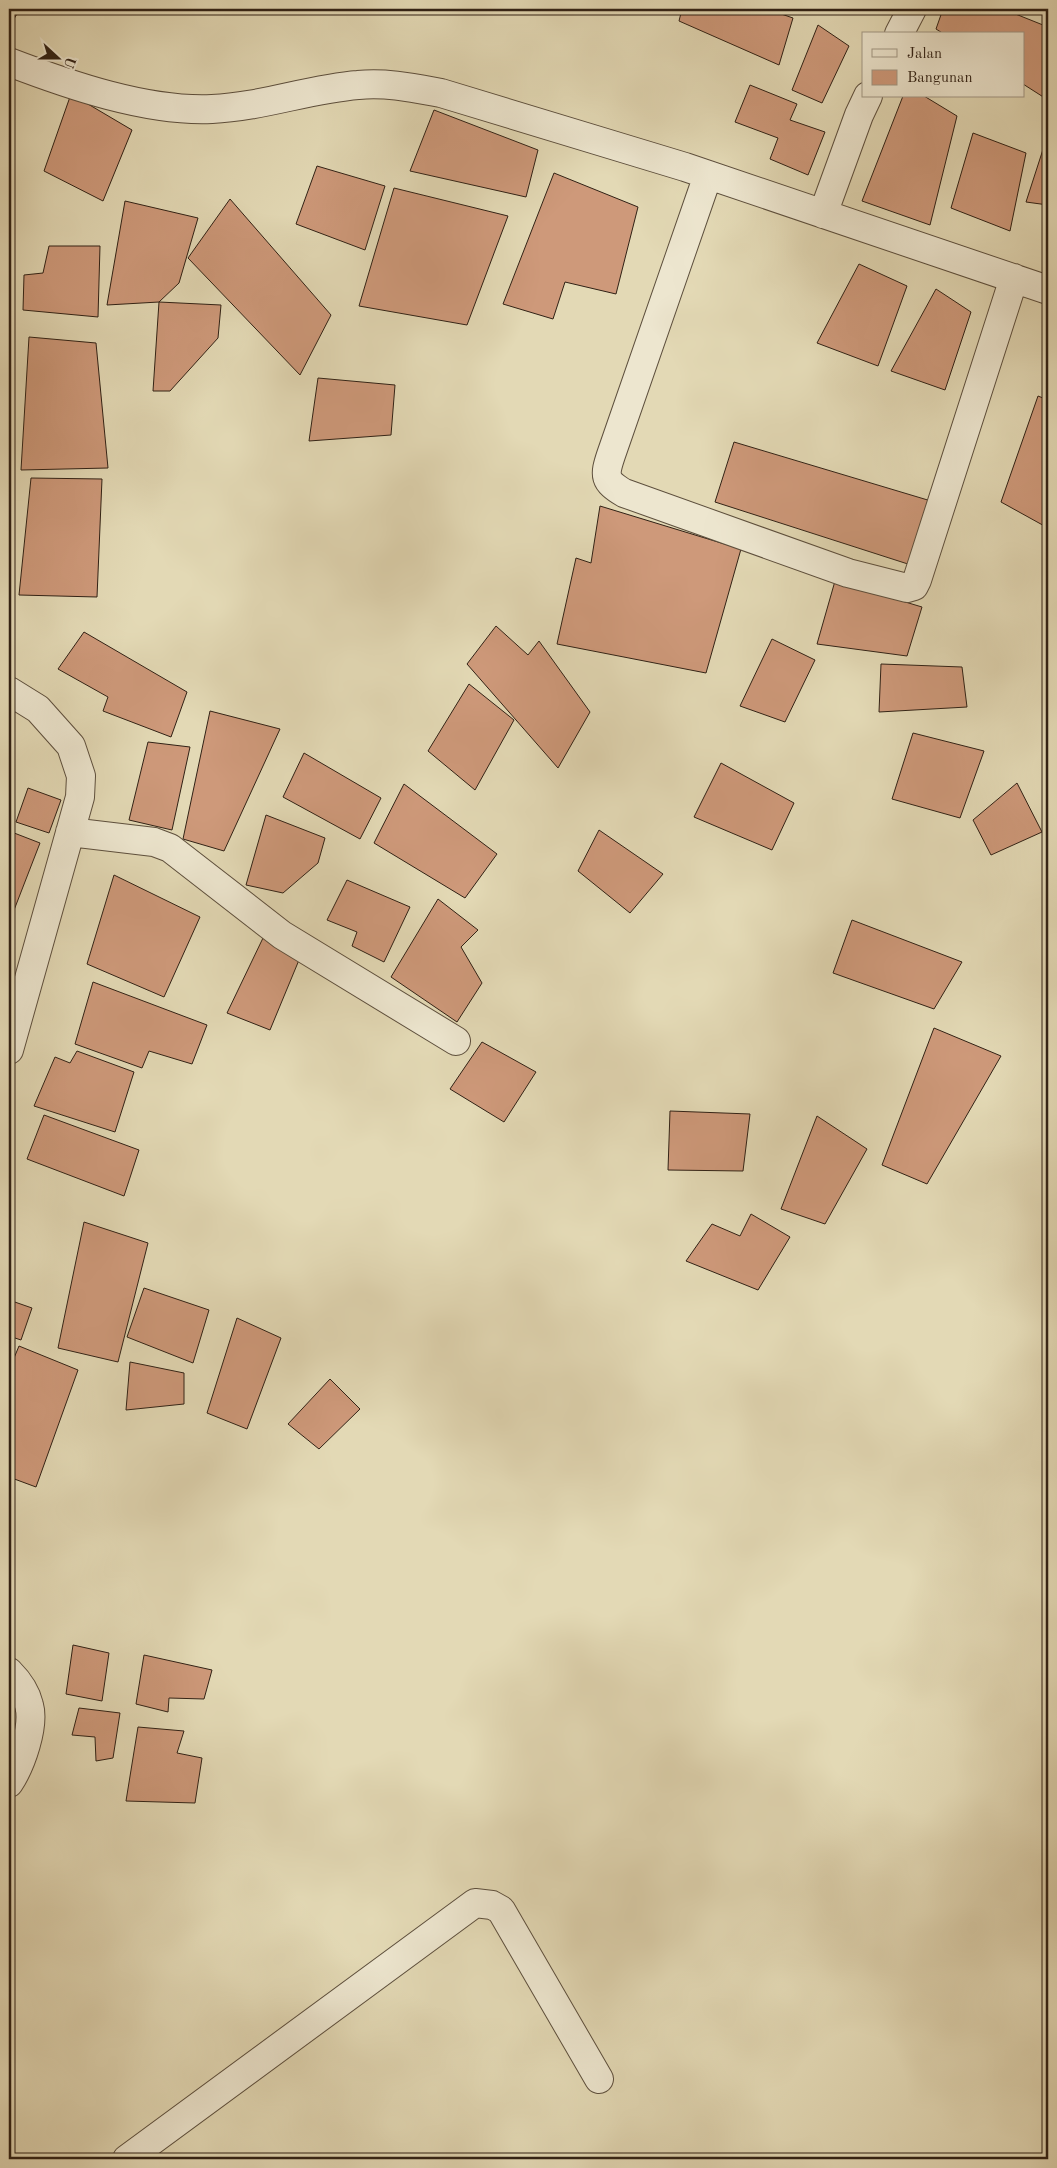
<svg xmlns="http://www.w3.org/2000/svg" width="1057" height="2168" font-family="'Old Standard TT',serif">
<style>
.building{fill:#ce997a;stroke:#302115}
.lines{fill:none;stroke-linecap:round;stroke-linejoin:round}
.street-casing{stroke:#5d4f3d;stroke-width:30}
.street{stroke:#ede6cf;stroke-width:28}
</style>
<rect width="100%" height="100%" fill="#e3d9b5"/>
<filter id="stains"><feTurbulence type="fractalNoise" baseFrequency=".004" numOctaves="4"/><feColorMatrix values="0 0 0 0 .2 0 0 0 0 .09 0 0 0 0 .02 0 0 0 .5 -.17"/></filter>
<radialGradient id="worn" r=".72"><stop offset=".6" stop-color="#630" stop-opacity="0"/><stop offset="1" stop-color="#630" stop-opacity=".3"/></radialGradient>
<path class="building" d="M 9,9 L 20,9 L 9,27 Z
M 682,9 L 767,9 L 793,18 L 779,65 L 679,21 Z
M 943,9 L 1003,9 L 1048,27 L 1048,100 L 1023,84 L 1023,34 L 944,34 L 936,29 Z
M 818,25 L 849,46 L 822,103 L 792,90 Z
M 750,85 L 797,104 L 790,120 L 825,132 L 808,175 L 770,159 L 778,138 L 735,122 Z
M 71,94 L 132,130 L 103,201 L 44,171 Z
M 903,96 L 924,96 L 957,116 L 930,225 L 862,201 Z
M 434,110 L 538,150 L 526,197 L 410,171 Z
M 973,133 L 1026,153 L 1010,231 L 951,208 Z
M 1047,137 L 1048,137 L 1048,205 L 1026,202 Z
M 317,166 L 385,186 L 365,250 L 296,224 Z
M 554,173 L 638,207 L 616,294 L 565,282 L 553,319 L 503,304 Z
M 394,188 L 508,216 L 467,325 L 359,306 Z
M 230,199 L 331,315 L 300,375 L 188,258 Z
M 125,201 L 198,218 L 179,283 L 159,302 L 107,305 Z
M 49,246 L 100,246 L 98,317 L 23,310 L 24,275 L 43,273 Z
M 859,264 L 907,286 L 878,366 L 817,343 Z
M 936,289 L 971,312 L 945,390 L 891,371 Z
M 159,302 L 221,305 L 218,338 L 170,391 L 153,391 Z
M 29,337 L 96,343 L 108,468 L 21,470 Z
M 318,378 L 395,385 L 391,435 L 309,441 Z
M 1038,396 L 1048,400 L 1048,528 L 1001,502 Z
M 734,442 L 931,501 L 911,565 L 715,502 Z
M 31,478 L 102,479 L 97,597 L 19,595 Z
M 600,506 L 741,549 L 706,673 L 557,644 L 576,558 L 591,563 Z
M 835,581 L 922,607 L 907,656 L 817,644 Z
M 496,626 L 528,655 L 539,641 L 590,712 L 558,768 L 467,664 Z
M 84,632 L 187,692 L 171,737 L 103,711 L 108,697 L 58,669 Z
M 772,639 L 815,660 L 785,722 L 740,706 Z
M 881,664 L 962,667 L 967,707 L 879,712 Z
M 469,684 L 514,720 L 475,790 L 428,751 Z
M 210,711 L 280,729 L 224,851 L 183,839 Z
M 913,733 L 984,751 L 960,818 L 892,799 Z
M 148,742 L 190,747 L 172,830 L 129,820 Z
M 304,753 L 381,798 L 360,839 L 283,797 Z
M 721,763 L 794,803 L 772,850 L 694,817 Z
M 1017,783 L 1042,832 L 991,855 L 973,820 Z
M 404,784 L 497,854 L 465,898 L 374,843 Z
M 28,788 L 61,800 L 49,833 L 16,822 Z
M 266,815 L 325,838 L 318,863 L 283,893 L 246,885 Z
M 599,830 L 663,874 L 630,913 L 578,871 Z
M 9,831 L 40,843 L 9,923 Z
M 114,875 L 200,917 L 164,997 L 87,964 Z
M 347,880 L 410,907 L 384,962 L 352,946 L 357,932 L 327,920 Z
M 438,899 L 478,930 L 461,947 L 482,983 L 457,1022 L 391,977 Z
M 852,920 L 962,962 L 934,1009 L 833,973 Z
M 263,938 L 299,960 L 270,1030 L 227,1013 Z
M 93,982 L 207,1025 L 192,1064 L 149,1051 L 142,1068 L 75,1044 Z
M 934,1028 L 1001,1056 L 927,1184 L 882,1165 Z
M 482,1042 L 536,1072 L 504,1122 L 450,1089 Z
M 77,1051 L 134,1072 L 115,1132 L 34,1106 L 55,1057 L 70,1063 Z
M 670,1111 L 750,1114 L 743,1171 L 668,1170 Z
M 44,1115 L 139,1150 L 124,1196 L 27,1159 Z
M 817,1116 L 867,1149 L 825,1224 L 781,1209 Z
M 751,1214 L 790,1237 L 758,1290 L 686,1261 L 712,1224 L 740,1236 Z
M 84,1222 L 148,1243 L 118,1362 L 58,1348 Z
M 144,1288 L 209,1310 L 193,1363 L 127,1337 Z
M 9,1300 L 32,1308 L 21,1340 L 9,1336 Z
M 237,1318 L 281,1338 L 247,1429 L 207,1413 Z
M 19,1346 L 78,1370 L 36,1487 L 9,1477 L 9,1370 Z
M 130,1362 L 184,1373 L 184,1404 L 126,1410 Z
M 330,1379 L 360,1409 L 319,1449 L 288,1424 Z
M 73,1645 L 109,1653 L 102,1701 L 66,1694 Z
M 144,1655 L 212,1670 L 204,1699 L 169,1698 L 168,1712 L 136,1704 Z
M 79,1708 L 120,1713 L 113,1758 L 96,1761 L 95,1737 L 72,1735 Z
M 138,1727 L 184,1731 L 177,1753 L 202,1758 L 195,1803 L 126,1801 Z"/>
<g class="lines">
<defs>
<path id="street" d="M 899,34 L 912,9
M 9,62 C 69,85 147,112 212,109 C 261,107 309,89 358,85 C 386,82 414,88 441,93 L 685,167 L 1048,290
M 708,175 L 611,455 C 604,476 604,481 624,493 L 848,573 L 907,588 L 914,586 L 917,580 L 1014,278
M 823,214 L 859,115 L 868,96
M 9,691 L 38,709 L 71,746 L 81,776 L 80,797 L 9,1050
M 70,832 L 154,842 L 170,848 L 282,935 L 456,1041
M 9,1672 C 18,1681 26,1692 29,1705 C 35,1726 21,1765 9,1783
M 127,2159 L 475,1903 L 492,1905 L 501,1910 L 599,2079"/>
</defs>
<use href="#street" class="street-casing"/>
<use href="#street" class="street"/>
</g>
<rect width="1057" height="2168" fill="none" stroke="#e3d9b5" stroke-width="30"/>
<rect x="10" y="10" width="1037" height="2148" fill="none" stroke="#302115" stroke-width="2.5"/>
<rect x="15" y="15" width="1027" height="2138" fill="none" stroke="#302115"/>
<rect x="862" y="32" width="162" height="65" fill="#ede6cf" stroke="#a19785"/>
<rect x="872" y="49" width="25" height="8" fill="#ede6cf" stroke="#a19785"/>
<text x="907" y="58" font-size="15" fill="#302115">Jalan</text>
<rect x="872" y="70" width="25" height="15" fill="#ce997a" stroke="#a19785"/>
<text x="907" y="82" font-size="15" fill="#302115">Bangunan</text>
<g transform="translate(58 58) rotate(111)" stroke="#ede6cf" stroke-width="4" paint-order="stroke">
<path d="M0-4L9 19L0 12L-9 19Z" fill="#302115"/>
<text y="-8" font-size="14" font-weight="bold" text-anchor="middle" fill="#302115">U</text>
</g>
<rect width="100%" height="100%" filter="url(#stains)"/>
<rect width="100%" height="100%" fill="url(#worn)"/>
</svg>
